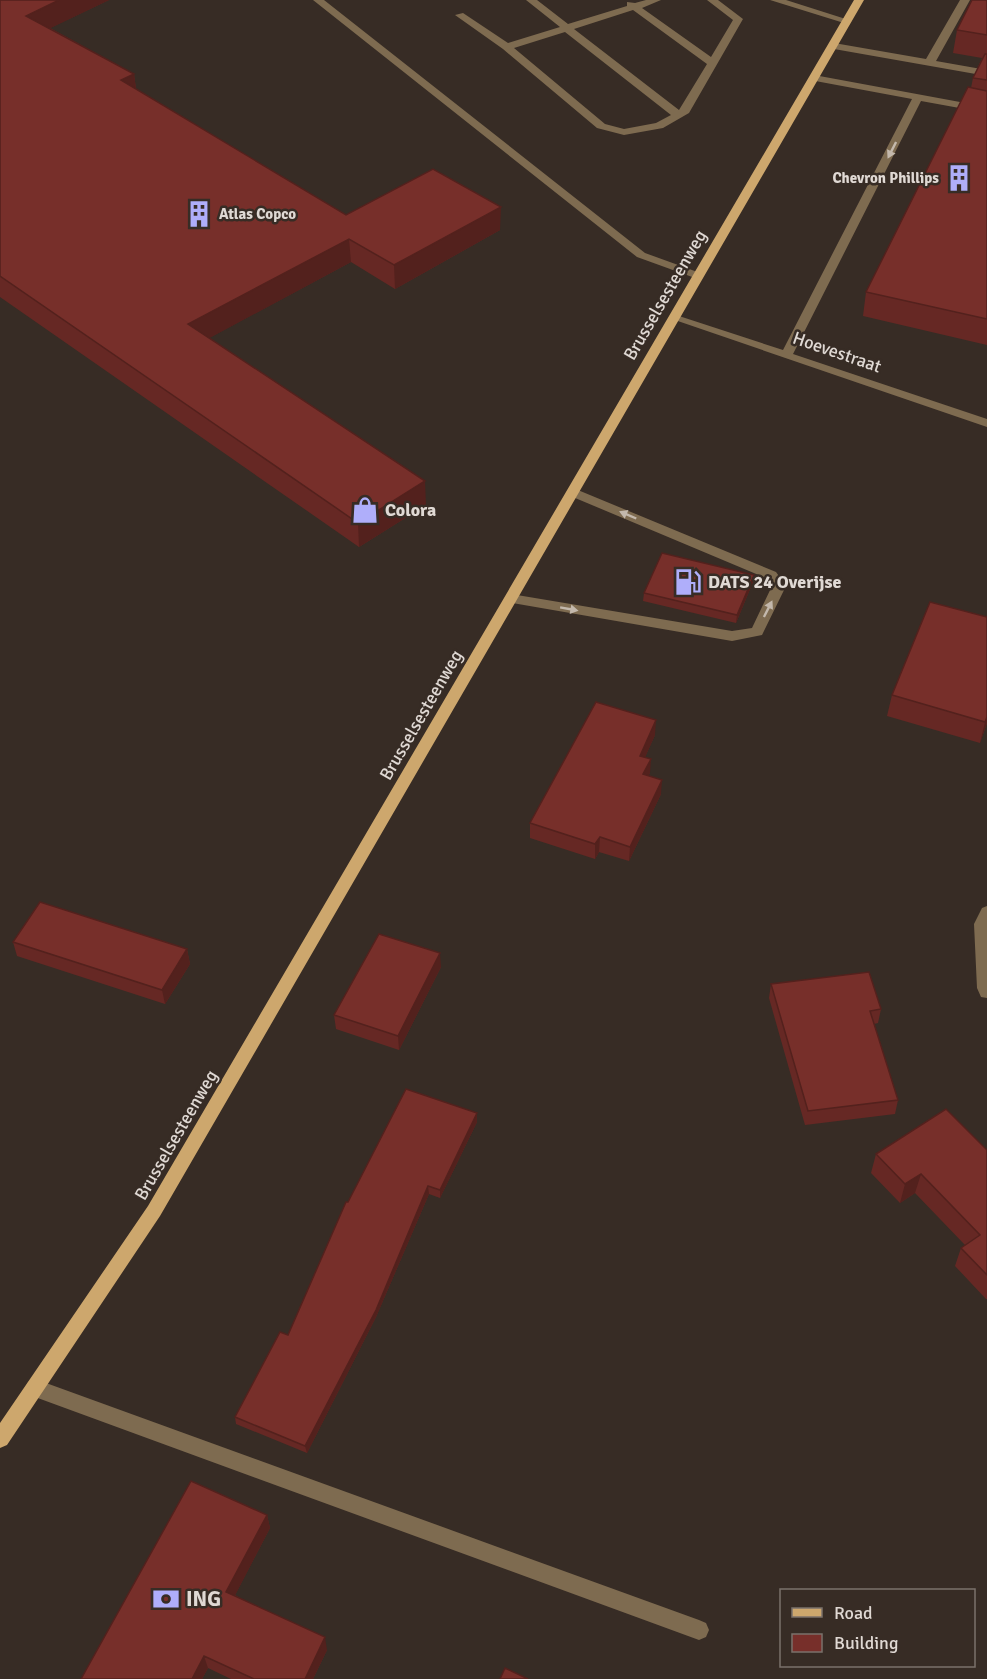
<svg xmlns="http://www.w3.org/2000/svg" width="987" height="1679" font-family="Signika,sans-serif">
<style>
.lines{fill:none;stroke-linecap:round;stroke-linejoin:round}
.minor{fill:#7e6b50;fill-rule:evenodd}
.major{fill:#cda76d;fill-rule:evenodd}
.wall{fill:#662824}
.shaded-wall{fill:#53211d}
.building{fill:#772f2a;stroke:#53211d;stroke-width:1.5}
.oneway{fill:#c3b8ac}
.labels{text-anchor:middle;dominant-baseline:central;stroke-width:5;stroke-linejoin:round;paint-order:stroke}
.far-poi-label{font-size:15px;font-weight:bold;fill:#e0d9d4;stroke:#372c25;text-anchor:end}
.street-label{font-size:18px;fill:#e0d9d4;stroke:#372c25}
.poi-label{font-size:18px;font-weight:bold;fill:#e0d9d4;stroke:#372c25;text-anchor:start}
.near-poi-label{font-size:21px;font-weight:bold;fill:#e0d9d4;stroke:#372c25;text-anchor:start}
</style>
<rect width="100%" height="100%" fill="#372c25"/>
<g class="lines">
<path class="minor" d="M 313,0 L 324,0 L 645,253 L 703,274 L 703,278 L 695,278 L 637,257 Z
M 526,0 L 537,0 L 568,24 L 627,6 L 627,2 L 635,3 L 646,0 L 661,0 L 642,8 L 711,57 L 733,20 L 707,0 L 718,0 L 743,19 L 689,113 L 663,128 L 624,135 L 597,128 L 503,49 L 455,15 L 463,13 L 508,43 L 560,27 ZM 633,10 L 707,64 L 679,110 L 574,29 ZM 565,32 L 671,115 L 656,123 L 624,129 L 605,124 L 514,48 Z
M 770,0 L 786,0 L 852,21 L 844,23 Z
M 960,0 L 970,0 L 936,61 L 987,70 L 987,76 L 834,49 L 829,46 L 834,43 L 926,59 Z
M 814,75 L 987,107 L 987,113 L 921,101 L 793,354 L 987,419 L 987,427 L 669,318 L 671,316 L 679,316 L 783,350 L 912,99 L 810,80 L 810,76 Z
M 573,488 L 776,572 L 786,586 L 762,635 L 732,641 L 506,602 L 504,599 L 511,594 L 732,631 L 752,628 L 772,586 L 766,578 L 568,495 L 567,492 Z
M 987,906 L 987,998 L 981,997 L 977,988 L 974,924 L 982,908 Z
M 35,1379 L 699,1620 L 706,1623 L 709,1630 L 706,1637 L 699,1640 L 35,1397 L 28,1394 L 26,1388 L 28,1382 Z"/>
<path class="major" d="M 854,0 L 864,0 L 160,1216 L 7,1445 L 0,1448 L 0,1423 L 148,1206 Z"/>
</g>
<path class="wall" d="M 0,0 L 109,0 L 50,28 L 134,74 L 136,89 L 346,215 L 500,230 L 395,289 L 351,262 L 209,338 L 426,505 L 359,547 L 0,297 Z
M 987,0 L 987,345 L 863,316 L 866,292 L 971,88 L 973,78 L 982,58 L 953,53 L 957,30 Z
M 754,575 L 753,582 L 736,623 L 643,601 L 644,593 Z
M 987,617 L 987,723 L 980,743 L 887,716 L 892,695 Z
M 655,735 L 645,757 L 650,773 L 648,776 L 661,794 L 629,861 L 599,852 L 595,859 L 530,838 L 530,823 Z
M 13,942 L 187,949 L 190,964 L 165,1004 L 17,956 Z
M 441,967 L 399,1050 L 336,1029 L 334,1015 Z
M 771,984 L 881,1009 L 878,1023 L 874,1024 L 898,1100 L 895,1114 L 805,1125 L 769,998 Z
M 477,1113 L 477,1122 L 440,1198 L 429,1194 L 376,1317 L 307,1453 L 236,1424 L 235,1417 L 288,1335 L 348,1202 Z
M 987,1150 L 987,1299 L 986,1299 L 955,1266 L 961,1248 L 965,1245 L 915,1193 L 900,1203 L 871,1173 L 876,1154 Z
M 267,1515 L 270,1528 L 235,1595 L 327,1650 L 313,1679 L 231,1679 L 208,1668 L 202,1679 L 81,1679 Z"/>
<path class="shaded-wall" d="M 59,0 L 109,0 L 30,38 L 26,16 Z
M 134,74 L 137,96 L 121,80 Z
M 501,207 L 500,230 L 395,289 L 394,265 Z
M 349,239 L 351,262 L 191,348 L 188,324 Z
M 425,481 L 426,505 L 359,547 L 358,523 Z
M 754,575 L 753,582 L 736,623 L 737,615 Z
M 987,717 L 987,723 L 980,743 L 985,722 Z
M 656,720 L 655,735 L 639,771 L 640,756 Z
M 651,759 L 650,773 L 642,789 L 643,774 Z
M 662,780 L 661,794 L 629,861 L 630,847 Z
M 600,837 L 599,852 L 595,859 L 595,844 Z
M 187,949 L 190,964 L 165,1004 L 162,990 Z
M 440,953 L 441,967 L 399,1050 L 398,1036 Z
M 477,1113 L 477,1122 L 440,1198 L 440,1190 Z
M 921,1174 L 915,1193 L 900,1203 L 905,1184 Z
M 428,1186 L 429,1194 L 376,1317 L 307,1453 L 305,1446 Z
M 267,1515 L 270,1528 L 230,1605 L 226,1592 Z
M 325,1637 L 327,1650 L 313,1679 L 305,1679 Z
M 204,1656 L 208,1668 L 202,1679 L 192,1679 Z"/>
<path class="building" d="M 0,0 L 59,0 L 26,16 L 134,74 L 121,80 L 346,215 L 433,169 L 501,207 L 394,265 L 349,239 L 188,324 L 425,481 L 358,523 L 0,276 Z
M 972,0 L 987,0 L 987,35 L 957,30 Z
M 985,54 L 987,54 L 987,80 L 973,78 Z
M 968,87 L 987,91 L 987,319 L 866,292 Z
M 662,553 L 754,575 L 737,615 L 644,593 Z
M 930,602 L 987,617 L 987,717 L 985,722 L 892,695 Z
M 596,702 L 656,720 L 640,756 L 651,759 L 643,774 L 662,780 L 630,847 L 600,837 L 595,844 L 530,823 Z
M 40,902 L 187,949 L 162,990 L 13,942 Z
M 379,934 L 440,953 L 398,1036 L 334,1015 Z
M 869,972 L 881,1009 L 870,1011 L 898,1100 L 808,1111 L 771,984 Z
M 406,1089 L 477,1113 L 440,1190 L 428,1186 L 376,1310 L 305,1446 L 235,1417 L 280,1332 L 288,1335 L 346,1202 L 348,1202 Z
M 946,1109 L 987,1150 L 987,1275 L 961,1248 L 980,1235 L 921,1174 L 905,1184 L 876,1154 Z
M 191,1481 L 267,1515 L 226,1592 L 325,1637 L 305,1679 L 254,1679 L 204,1656 L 192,1679 L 81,1679 Z
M 505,1668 L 528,1679 L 500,1679 Z"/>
<defs><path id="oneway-solid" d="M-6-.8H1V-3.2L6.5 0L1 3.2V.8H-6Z" transform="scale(1.5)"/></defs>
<g class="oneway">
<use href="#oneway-solid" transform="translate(892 150) rotate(117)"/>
<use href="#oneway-solid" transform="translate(628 515) rotate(-157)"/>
<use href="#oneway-solid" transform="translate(569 609) rotate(10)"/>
<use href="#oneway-solid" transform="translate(768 609) rotate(-63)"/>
</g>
<defs>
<symbol id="building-bare" viewBox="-9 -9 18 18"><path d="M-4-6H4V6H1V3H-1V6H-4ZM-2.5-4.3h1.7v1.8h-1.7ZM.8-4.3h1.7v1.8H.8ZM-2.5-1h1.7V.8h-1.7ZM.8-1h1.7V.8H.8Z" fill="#afaefa" stroke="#372c25" stroke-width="2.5" paint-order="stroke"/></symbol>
<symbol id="shop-bare" viewBox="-9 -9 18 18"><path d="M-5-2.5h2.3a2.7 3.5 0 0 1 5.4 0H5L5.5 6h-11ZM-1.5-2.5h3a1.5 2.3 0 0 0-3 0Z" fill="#afaefa" stroke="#372c25" stroke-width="2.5" paint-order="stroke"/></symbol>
<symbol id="fuel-bare" viewBox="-9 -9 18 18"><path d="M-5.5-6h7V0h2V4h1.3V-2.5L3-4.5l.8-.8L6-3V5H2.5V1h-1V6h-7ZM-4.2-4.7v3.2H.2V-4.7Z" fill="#afaefa" stroke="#372c25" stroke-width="2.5" paint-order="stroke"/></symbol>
<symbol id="bank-bare" viewBox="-9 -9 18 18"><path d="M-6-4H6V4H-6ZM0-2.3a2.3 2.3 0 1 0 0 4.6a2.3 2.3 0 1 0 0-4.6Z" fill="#afaefa" stroke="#372c25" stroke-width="2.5" paint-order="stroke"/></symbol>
</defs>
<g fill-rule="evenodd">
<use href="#building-bare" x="940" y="159" width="38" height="38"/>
<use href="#building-bare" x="180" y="195" width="38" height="38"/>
<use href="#shop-bare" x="346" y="491" width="38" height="38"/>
<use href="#fuel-bare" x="669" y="563" width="38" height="38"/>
<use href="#bank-bare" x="147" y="1580" width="38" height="38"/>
</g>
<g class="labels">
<g class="far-poi-label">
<text x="939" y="178">Chevron Phillips</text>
<text x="219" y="214" text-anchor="start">Atlas Copco</text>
</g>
<g class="street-label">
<text transform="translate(665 295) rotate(-60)">Brusselsesteenweg</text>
<text transform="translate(837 352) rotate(19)">Hoevestraat</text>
<text transform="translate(421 715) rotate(-60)">Brusselsesteenweg</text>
<text transform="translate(176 1135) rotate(-60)">Brusselsesteenweg</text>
</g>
<g class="poi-label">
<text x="385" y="510">Colora</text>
<text x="708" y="582">DATS 24 Overijse</text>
</g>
<g class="near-poi-label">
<text x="186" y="1599">ING</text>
</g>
</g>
<rect x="780" y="1589" width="195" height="78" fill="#372c25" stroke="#7b716b" stroke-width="1.5"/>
<rect x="792" y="1608" width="30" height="9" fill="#cda76d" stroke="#7b716b" stroke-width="1.5"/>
<text x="834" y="1619" font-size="18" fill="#e0d9d4">Road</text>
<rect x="792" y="1634" width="30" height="18" fill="#772f2a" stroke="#7b716b" stroke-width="1.5"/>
<text x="834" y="1649" font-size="18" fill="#e0d9d4">Building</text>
</svg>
